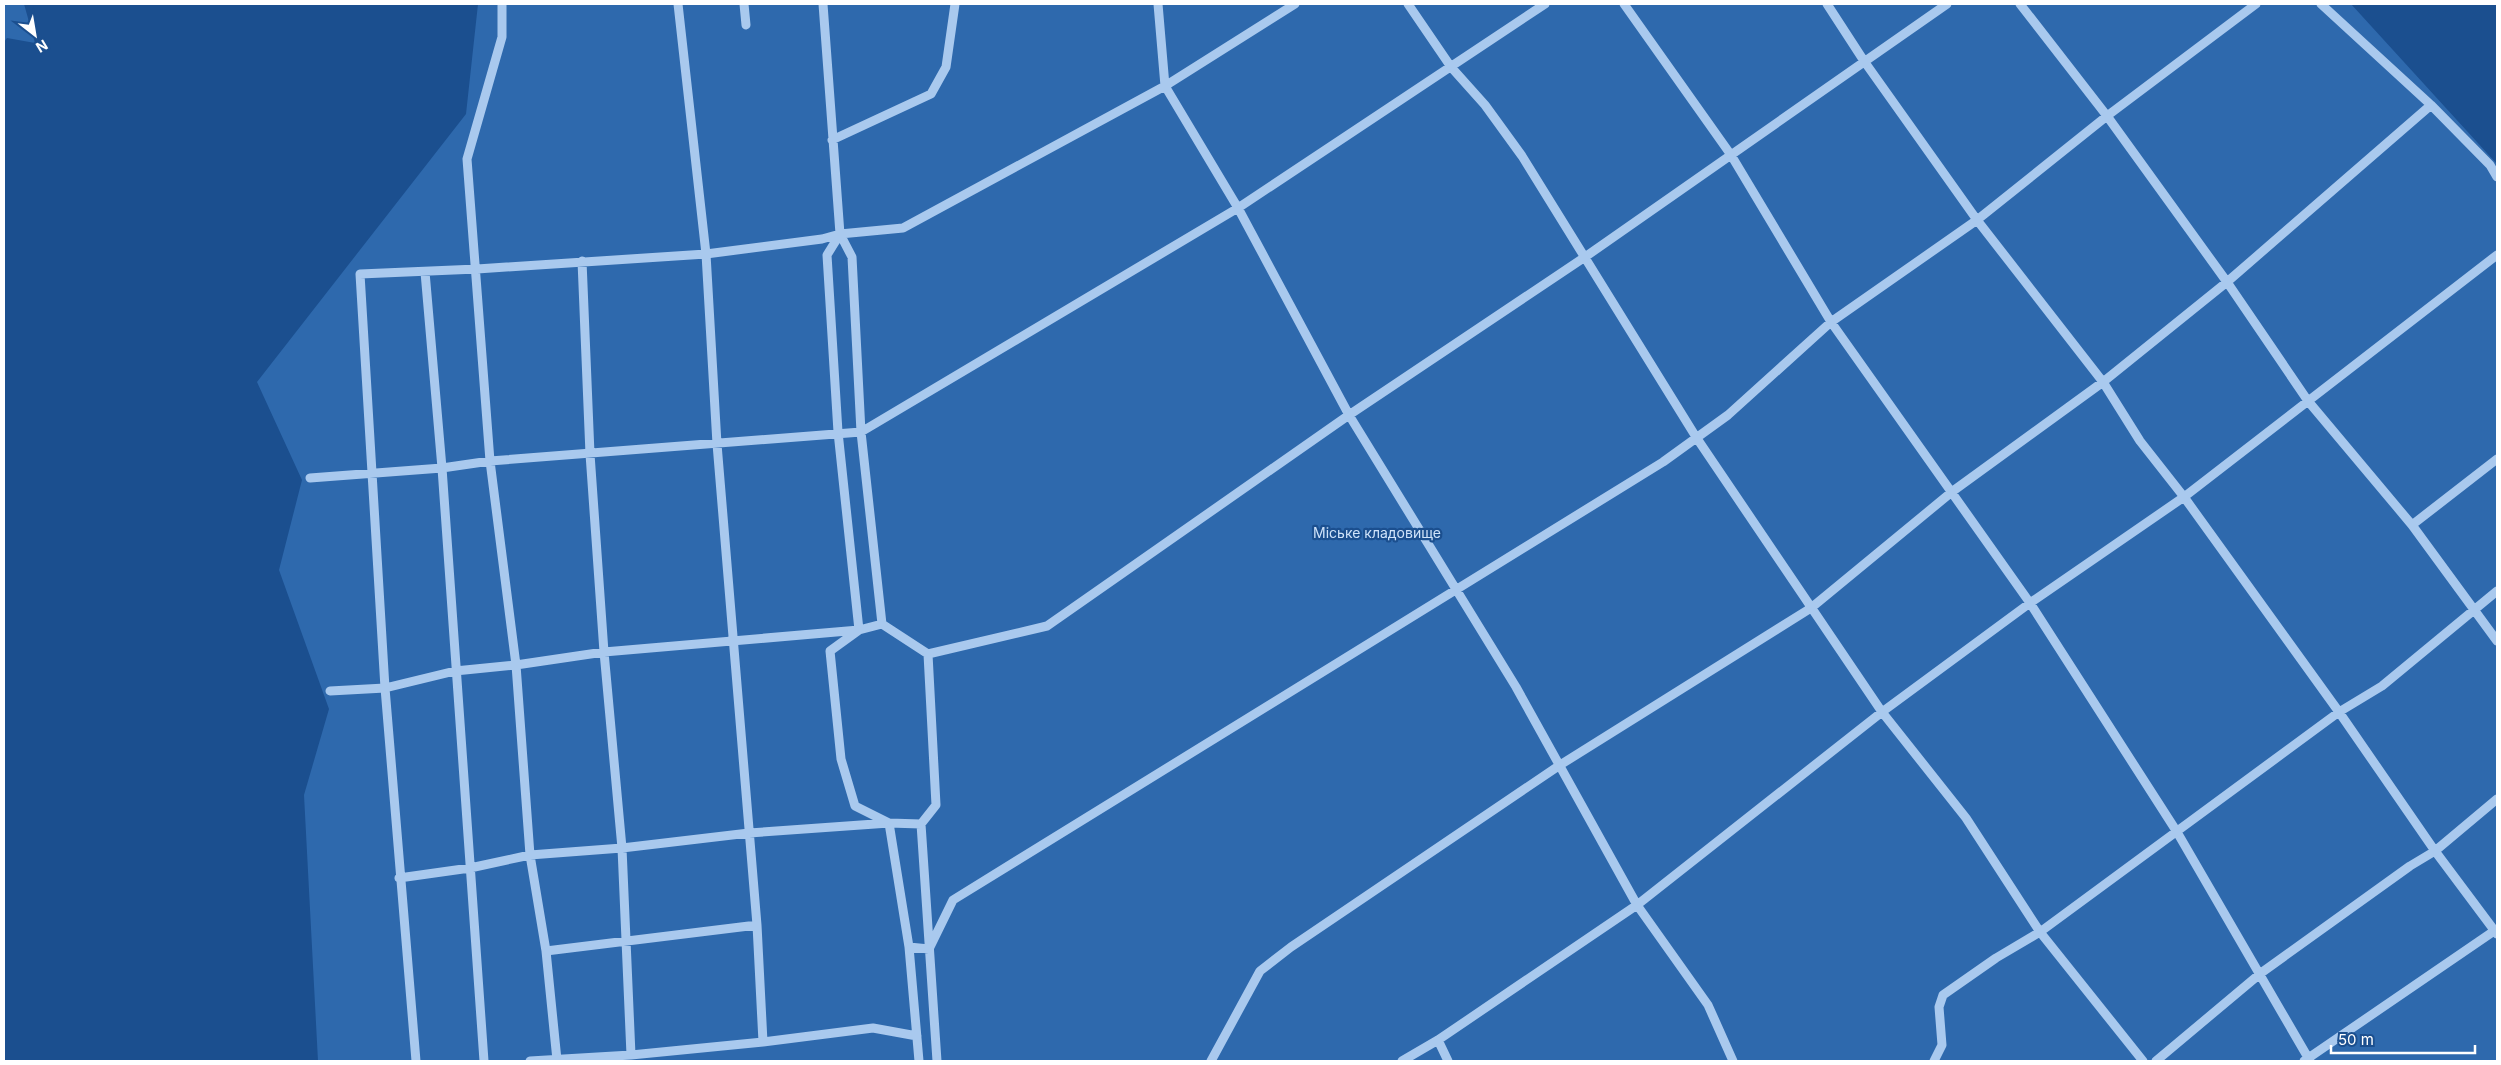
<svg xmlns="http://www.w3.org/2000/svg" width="2501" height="1065" font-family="Inter,sans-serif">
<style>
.green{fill:#2e69ad}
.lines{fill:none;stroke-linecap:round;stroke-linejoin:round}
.minor{stroke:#a9c9ee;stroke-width:9}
.labels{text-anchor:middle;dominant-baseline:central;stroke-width:4.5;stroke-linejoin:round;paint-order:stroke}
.park-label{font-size:14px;fill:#cfe3fa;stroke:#1b4f8f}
</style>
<rect width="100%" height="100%" fill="#1b4f8f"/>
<path class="green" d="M 4,4 L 24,4 L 35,43 L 7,38 L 4,42 Z
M 478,4 L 2351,4 L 2497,164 L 2497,1061 L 318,1061 L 304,795 L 329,709 L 279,570 L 302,480 L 257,382 L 466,114 Z"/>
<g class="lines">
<path class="minor" d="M 502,4 L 502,37 L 467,159 L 490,461 L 516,665 L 530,855 L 546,951 L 557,1060
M 678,4 L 706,254 L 717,444 L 757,925 L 763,1042
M 744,4 L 746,25
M 823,4 L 840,234 L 852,257 L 861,432 L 882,624 L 928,654 L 936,805 L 921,824 L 937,1061
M 1158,4 L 1165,86 L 1238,208 L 1349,415 L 1516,687 L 1637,905 L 1708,1005 L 1733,1061
M 1408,4 L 1451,67 L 1485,105 L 1522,156 L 1696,437 L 1882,712 L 1966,818 L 2040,932 L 2143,1061
M 1624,4 L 1731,155 L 1831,322 L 2030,603 L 2177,832 L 2310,1061
M 1827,4 L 1864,61 L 1977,220 L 2103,382 L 2140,441 L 2184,497 L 2339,712 L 2435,851 L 2497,934
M 2020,4 L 2107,116 L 2227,282 L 2308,401 L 2412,525 L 2497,641
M 2321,4 L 2431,105 L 2490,165 L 2497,177
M 832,140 L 931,94 L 946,67 L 955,4
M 840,234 L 827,255 L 838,432 L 859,630 L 830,651 L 841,759 L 855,806 L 889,823 L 909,947 L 919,1061
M 582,261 L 590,454 L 604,652 L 622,848 L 631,1055
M 425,272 L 442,468 L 484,1061
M 310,478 L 442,468 L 490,461 L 861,432 L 1238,208 L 1545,4
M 2412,525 L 2497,459
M 928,654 L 1047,626 L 1349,415 L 1585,257 L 1947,4
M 330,691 L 385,688 L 455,671 L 516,665 L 604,652 L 859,630 L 882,624
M 399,878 L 470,868 L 530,855 L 622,848 L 749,833 L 889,823 L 921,824
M 909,947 L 929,949 L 953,900 L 1663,462 L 1728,415 L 1831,322 L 1977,220 L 2107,116 L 2256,4
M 546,951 L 757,925
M 1438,1040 L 1448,1061
M 416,1061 L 385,688 L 360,274 L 477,269 L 706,254 L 822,239 L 840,234 L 903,228 L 1165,86 L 1295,4
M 530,1061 L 631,1055 L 763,1042 L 873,1028 L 917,1036
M 1211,1061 L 1260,971 L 1291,947 L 1560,765 L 1811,608 L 1953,491 L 2103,382 L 2227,282 L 2431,105
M 1402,1061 L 1438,1040 L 1637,905 L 1882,712 L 2030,603 L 2184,497 L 2497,255
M 1934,1061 L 1942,1045 L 1939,1007 L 1943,995 L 1996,958 L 2040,932 L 2339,712 L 2382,686 L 2497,591
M 2156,1061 L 2261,973 L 2410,866 L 2435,851 L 2497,799
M 2304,1061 L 2497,929"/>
</g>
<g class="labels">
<g class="park-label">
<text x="1377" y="532">Міське кладовище</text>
</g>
</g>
<rect width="2501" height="1065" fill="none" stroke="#ffffff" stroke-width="10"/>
<g transform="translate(35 35) rotate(149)" stroke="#1b4f8f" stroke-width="4" paint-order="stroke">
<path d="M0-4L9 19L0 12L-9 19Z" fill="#ffffff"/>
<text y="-8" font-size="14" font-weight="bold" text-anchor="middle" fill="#ffffff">N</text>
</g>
<path d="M2331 1045v8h144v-8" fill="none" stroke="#ffffff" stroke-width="2.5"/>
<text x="2338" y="1045" font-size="15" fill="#ffffff" stroke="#1b4f8f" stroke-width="4" paint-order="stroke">50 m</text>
</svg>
